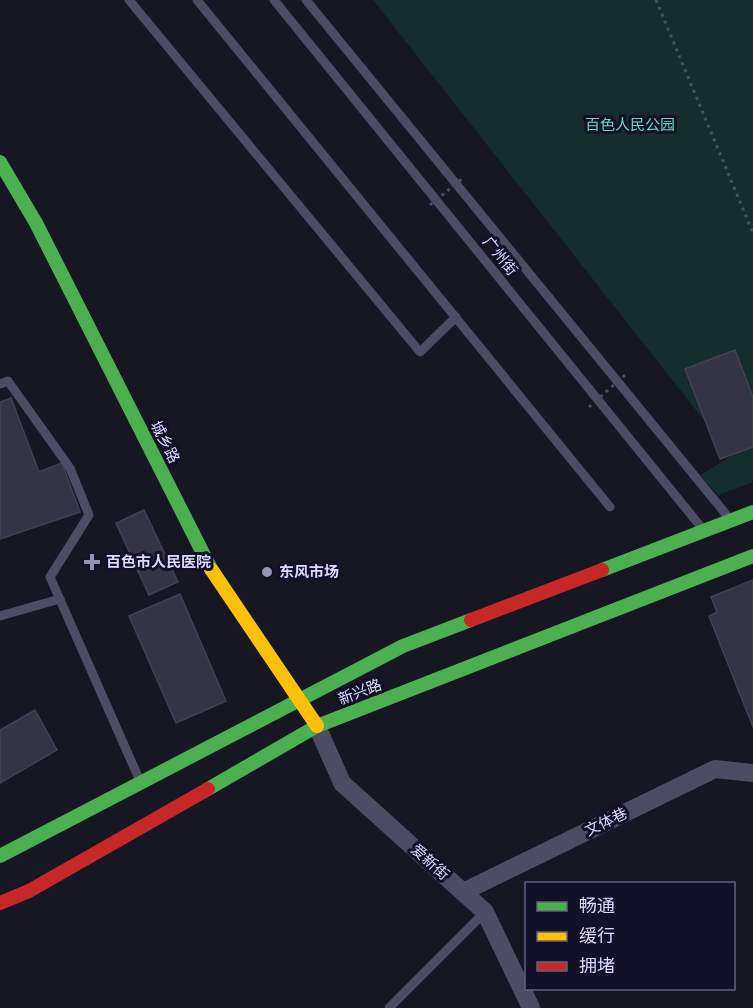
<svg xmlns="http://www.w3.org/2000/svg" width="753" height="1008" font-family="'Roboto Condensed','Noto Sans SC',sans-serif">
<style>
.green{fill:#152d2c}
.building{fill:#353444;stroke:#434156;stroke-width:1.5}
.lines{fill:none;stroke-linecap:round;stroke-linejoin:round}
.path{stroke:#45525e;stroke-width:3;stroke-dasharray:3 4.5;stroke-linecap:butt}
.lane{stroke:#4c4d63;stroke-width:9}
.street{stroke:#4c4d63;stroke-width:18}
.fast{stroke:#4caf50;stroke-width:14}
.slow{stroke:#ffc107;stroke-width:14}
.jam{stroke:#c62828;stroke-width:14}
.path-bridge{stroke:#45525e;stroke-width:3;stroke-dasharray:3 4.5;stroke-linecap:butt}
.poi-dot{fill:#9695b1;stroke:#131128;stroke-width:2}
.labels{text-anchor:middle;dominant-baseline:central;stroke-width:6;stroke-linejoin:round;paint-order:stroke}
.park-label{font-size:15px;fill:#68dbb2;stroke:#131128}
.street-label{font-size:15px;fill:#dadafd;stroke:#131128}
.poi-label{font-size:15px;font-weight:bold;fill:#dadafd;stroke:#131128;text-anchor:start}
</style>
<rect width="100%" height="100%" fill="#171623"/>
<path class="green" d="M 373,0 L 753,0 L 753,482 L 718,495 L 700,475 L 732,456 Z"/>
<path class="building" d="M 735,350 L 753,397 L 753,447 L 720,459 L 685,369 Z
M 11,398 L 39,472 L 62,463 L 80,512 L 0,539 L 0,402 Z
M 144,510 L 178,582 L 149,595 L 116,523 Z
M 753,580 L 753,727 L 709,616 L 717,612 L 711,597 Z
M 180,594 L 226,701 L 176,723 L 129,616 Z
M 35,710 L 57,750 L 0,783 L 0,730 Z"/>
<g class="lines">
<path class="path" d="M 656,0 L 753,233"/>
<path class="lane" d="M 129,0 L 420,352 L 456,317
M 197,0 L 610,507
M 274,0 L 701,527
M 306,0 L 729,518
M 0,384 L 8,381 L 70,468 L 89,515 L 50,577 L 140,781
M 0,616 L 60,599
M 389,1008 L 485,912"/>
<path class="street" d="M 317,726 L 342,783 L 485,912 L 531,1008
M 463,892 L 715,769 L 753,773"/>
<path class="fast" d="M 0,162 L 36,223 L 211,569
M 602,570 L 753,512
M 208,789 L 317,726 L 753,556
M 0,856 L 403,646 L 471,620"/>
<path class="slow" d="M 211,569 L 317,726"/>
<path class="jam" d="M 471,620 L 602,570
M 0,903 L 29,891 L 208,789"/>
<path class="path-bridge" d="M 430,205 L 463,178
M 589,407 L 625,375"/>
</g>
<g class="poi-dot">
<path d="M89 553h6v6h6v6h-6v6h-6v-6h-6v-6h6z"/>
<circle cx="267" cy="572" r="6"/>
</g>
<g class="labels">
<g class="park-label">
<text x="630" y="125">百色人民公园</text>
</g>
<g class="street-label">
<text transform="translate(500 256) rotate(51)">广州街</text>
<text transform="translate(165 442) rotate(63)">城乡路</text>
<text transform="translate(360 692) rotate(-21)">新兴路</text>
<text transform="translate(606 822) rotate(-26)">文体巷</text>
<text transform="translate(430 862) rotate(42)">爱新街</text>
</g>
<g class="poi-label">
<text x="106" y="562">百色市人民医院</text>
<text x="279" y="572">东风市场</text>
</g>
</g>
<rect x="525" y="882" width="210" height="108" fill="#131128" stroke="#63617d" stroke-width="1.5"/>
<rect x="537" y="902" width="30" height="9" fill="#4caf50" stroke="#63617d" stroke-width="1.5"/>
<text x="579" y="912" font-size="18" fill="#dadafd">畅通</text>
<rect x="537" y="932" width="30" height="9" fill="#ffc107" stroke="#63617d" stroke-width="1.5"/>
<text x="579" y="942" font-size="18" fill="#dadafd">缓行</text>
<rect x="537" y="962" width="30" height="9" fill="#c62828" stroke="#63617d" stroke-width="1.5"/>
<text x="579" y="972" font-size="18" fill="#dadafd">拥堵</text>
</svg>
